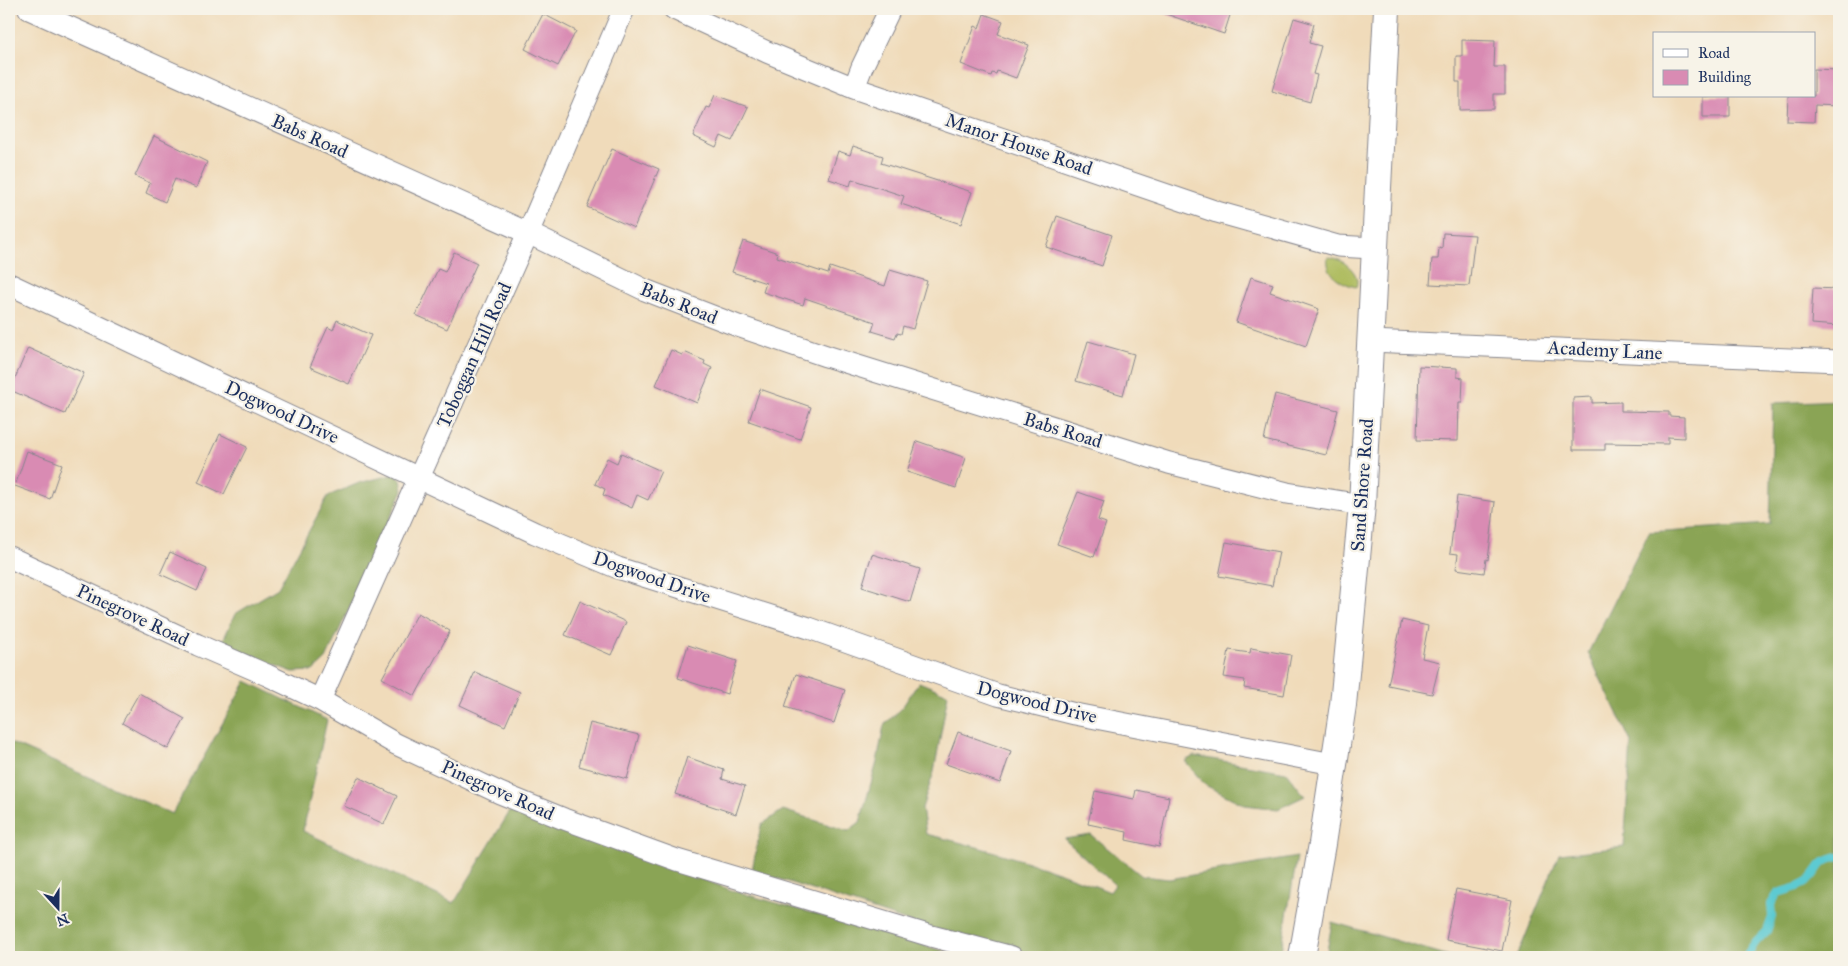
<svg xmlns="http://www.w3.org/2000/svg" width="1848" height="966" font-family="'IM FELL Great Primer',serif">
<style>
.green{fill:#aebc5e;stroke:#64765e}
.forest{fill:#8aa455;stroke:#526a5a}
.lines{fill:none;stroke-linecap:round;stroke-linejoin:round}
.stream{stroke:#5dcad2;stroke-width:8}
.building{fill:#d98bb3}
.minor-casing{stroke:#86858c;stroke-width:23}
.tertiary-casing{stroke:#86858c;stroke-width:28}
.minor{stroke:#fff;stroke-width:21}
.tertiary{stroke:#fff;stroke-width:26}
.labels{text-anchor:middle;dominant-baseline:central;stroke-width:4.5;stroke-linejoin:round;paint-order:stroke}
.street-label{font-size:19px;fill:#1b2f5e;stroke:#f7f3e8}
</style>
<rect width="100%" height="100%" fill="#f7f3e8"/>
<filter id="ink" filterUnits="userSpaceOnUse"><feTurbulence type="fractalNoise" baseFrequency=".02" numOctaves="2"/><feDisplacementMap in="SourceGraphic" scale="10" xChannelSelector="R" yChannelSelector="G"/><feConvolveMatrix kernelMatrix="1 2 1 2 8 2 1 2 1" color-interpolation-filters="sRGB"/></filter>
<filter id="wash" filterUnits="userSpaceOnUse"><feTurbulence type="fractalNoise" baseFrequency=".0096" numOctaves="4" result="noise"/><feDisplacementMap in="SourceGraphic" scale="20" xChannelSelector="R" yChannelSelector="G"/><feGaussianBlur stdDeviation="1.12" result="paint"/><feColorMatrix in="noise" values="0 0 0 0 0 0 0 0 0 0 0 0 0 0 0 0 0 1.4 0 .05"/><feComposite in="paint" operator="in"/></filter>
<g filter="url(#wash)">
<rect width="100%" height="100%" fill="#f0dbba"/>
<path class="green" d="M 1328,257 C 1341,257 1362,273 1356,287 C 1342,284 1325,274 1328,257 Z"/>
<path class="forest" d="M 1839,400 L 1839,957 L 1517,957 L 1559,854 L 1624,847 L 1631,742 L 1588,653 L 1649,532 L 1770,524 L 1773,403 Z
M 395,474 L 401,480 L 403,490 L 326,659 L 313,671 L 293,672 L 221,645 L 235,614 L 278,588 L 328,496 L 359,483 Z
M 246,681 L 327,720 L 303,831 L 454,903 L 512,808 L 731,890 L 965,957 L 9,957 L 9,742 L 172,814 Z
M 919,682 L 948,694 L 934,772 L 922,808 L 926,834 C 989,849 1050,867 1110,892 L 1115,885 L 1064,839 L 1091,835 L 1142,876 L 1169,879 L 1297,857 L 1280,957 L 1047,957 L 916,924 L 752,870 L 761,825 L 783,810 L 848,831 L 860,822 L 877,762 L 884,725 L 901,709 Z
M 1194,756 L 1286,772 L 1305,796 L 1278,809 L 1245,805 L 1205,785 L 1185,761 Z
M 1332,922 L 1453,957 L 1326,957 Z"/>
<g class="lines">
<path class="stream" d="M 1706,957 L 1717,957
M 1750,957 L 1747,955 L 1756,942 L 1767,931 L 1772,917 L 1771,904 L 1778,893 C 1787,890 1800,888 1808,881 C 1823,867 1815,862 1839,857"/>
</g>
<g id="blocks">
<path class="building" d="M 1161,9 L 1232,9 L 1224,34 L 1160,12 Z
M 543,14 L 576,31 L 558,66 L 525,49 Z
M 984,14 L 1003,21 L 998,34 L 1029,45 L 1016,78 L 997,71 L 996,74 L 992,73 L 991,76 L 961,64 L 975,26 L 979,28 Z
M 1294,18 L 1314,24 L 1309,43 L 1321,46 L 1313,74 L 1317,75 L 1310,102 L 1272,91 Z
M 1462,40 L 1495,41 L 1494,67 L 1505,67 L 1505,94 L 1494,94 L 1494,109 L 1460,110 L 1460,82 L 1456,82 L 1456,56 L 1462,56 Z
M 1814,69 L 1839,70 L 1839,106 L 1815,105 L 1814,122 L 1787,121 L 1788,96 L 1814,96 Z
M 715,95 L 748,107 L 732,141 L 721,136 L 716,147 L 693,136 L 706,107 L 709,108 Z
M 1703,96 L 1730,96 L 1730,117 L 1703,117 Z
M 154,136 L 207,162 L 196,188 L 175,179 L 165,202 L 146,193 L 150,183 L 135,176 Z
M 853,146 L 883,156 L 881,163 L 972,192 L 961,224 L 901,204 L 904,196 L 852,179 L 850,186 L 829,179 L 838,151 L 850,155 Z
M 612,149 L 659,169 L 634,228 L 587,207 Z
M 1057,216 L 1112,235 L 1102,266 L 1046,247 Z
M 1443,233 L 1475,235 L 1469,286 L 1430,284 L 1432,259 L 1438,259 L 1439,248 L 1442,249 Z
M 743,241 L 778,253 L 777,257 L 828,274 L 830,267 L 885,286 L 890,270 L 927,281 L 913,329 L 903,326 L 901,334 L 897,333 L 895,338 L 872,331 L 875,322 L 805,298 L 803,305 L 763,292 L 766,283 L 732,272 Z
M 454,252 L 477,263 L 447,329 L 416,315 L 438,269 L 445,272 Z
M 1251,277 L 1273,284 L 1270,292 L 1319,309 L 1306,346 L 1236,322 Z
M 1813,288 L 1839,289 L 1839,326 L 1811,324 Z
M 337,320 L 371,335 L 349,384 L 310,367 L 328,327 L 333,330 Z
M 1088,341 L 1134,354 L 1123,395 L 1076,381 Z
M 28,348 L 84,373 L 65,414 L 10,390 Z
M 671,350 L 682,355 L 684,352 L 705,361 L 704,364 L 712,368 L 697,403 L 656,385 Z
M 1419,366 L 1457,368 L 1457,377 L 1463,378 L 1462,402 L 1459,402 L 1458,441 L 1417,440 Z
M 760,389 L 811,407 L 800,439 L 749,421 Z
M 1275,394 L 1338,410 L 1326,455 L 1264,440 Z
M 1592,397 L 1592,403 L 1621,402 L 1621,411 L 1669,412 L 1669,416 L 1684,417 L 1684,438 L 1668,437 L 1668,444 L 1605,443 L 1605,450 L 1573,450 L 1573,398 Z
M 220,434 L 247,447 L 224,494 L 198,482 Z
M 917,441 L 966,458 L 956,488 L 907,472 Z
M 27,451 L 62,464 L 50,499 L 15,486 Z
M 621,453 L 661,471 L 648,500 L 637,495 L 632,508 L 603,495 L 605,489 L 595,484 L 607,458 L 617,463 Z
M 1078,492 L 1104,501 L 1098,520 L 1106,523 L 1094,557 L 1057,544 Z
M 1457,496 L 1495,502 L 1488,560 L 1486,559 L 1484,573 L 1456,569 L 1458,554 L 1450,553 Z
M 1226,542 L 1279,552 L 1272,586 L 1219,576 Z
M 170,552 L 207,569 L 197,591 L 160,574 Z
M 872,554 L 920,569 L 910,602 L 862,587 Z
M 580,601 L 626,622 L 611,655 L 565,635 Z
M 418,613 L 450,631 L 415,696 L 382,678 Z
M 1402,620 L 1428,626 L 1422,658 L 1440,662 L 1432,694 L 1388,685 Z
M 688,645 L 737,661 L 727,694 L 678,678 Z
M 1251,648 L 1291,655 L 1284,695 L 1244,688 L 1245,680 L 1224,677 L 1229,650 L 1250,653 Z
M 475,672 L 520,692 L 505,726 L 460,705 Z
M 796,674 L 845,690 L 834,723 L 785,707 Z
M 139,693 L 185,719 L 168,749 L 122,723 Z
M 590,723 L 639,735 L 627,779 L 579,766 Z
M 958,732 L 1011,751 L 1000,783 L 946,764 Z
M 687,757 L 724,770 L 722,779 L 745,786 L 736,814 L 675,794 Z
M 358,777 L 397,796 L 384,824 L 344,806 Z
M 1136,790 L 1169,797 L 1159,847 L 1126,840 L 1127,832 L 1088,824 L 1095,791 L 1134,799 Z
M 1456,889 L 1512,900 L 1502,951 L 1446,940 Z"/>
</g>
</g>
<g filter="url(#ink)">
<use href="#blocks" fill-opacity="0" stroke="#86858c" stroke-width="1"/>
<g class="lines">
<defs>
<path id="minor" d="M 29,9 L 528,233 L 645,290 L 738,326 L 826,356 L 1169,463 L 1287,493 L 1362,505
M 674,9 L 767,52 L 854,88 L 1217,212 L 1338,246 L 1373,248
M 854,88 L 862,67 L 890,9
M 9,284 L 535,533 L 618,568 L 809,628 L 998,695 L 1075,714 L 1333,764
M 1370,341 L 1839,361
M 9,557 L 198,645 L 267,675 L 320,700 L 396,744 L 500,793 L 564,819 L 677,860 L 931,936 L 1012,957
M 320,700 L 528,233 L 624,9"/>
<path id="tertiary" d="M 1302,957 L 1322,844 L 1343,705 L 1362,505 L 1387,9"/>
</defs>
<use href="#minor" class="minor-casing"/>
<use href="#tertiary" class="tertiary-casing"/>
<use href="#minor" class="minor"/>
<use href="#tertiary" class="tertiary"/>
</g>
</g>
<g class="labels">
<g class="street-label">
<text transform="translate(310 136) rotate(24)">Babs Road</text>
<text transform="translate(1019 144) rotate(19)">Manor House Road</text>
<text transform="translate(679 303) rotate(22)">Babs Road</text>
<text transform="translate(1605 350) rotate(3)">Academy Lane</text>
<text transform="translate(474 355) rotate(-66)">Toboggan Hill Road</text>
<text transform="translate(282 412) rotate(25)">Dogwood Drive</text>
<text transform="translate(1063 430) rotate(17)">Babs Road</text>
<text transform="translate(1362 485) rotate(-86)">Sand Shore Road</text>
<text transform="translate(652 577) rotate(19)">Dogwood Drive</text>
<text transform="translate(133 615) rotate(25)">Pinegrove Road</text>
<text transform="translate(1037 702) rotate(14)">Dogwood Drive</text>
<text transform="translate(498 790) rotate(24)">Pinegrove Road</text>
</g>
</g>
<rect width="1848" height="966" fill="none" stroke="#f7f3e8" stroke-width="30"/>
<rect x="1653" y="32" width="162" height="65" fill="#f7f3e8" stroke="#9fa5b1"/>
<rect x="1663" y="49" width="25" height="8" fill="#ffffff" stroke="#9fa5b1"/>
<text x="1698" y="58" font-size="15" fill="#1b2f5e">Road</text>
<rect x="1663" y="70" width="25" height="15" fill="#d98bb3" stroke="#9fa5b1"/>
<text x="1698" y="82" font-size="15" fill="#1b2f5e">Building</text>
<g transform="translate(58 908) rotate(159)" stroke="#f7f3e8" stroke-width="4" paint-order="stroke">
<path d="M0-4L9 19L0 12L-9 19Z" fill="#1b2f5e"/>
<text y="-8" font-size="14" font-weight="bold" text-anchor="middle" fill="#1b2f5e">N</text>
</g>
</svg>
